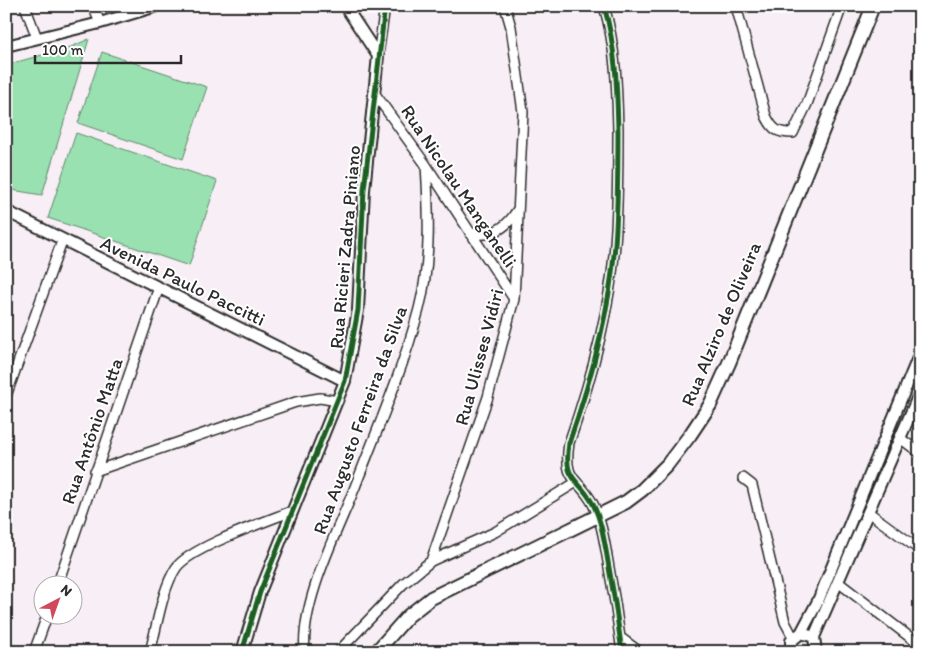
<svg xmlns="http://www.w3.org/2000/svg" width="926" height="658" font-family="Itim,sans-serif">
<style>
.green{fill:#99e1b0;stroke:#62866e}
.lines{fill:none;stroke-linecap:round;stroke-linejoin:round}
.minor-casing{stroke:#2b2b2b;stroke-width:12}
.tertiary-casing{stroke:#2b2b2b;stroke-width:14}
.secondary-casing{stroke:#2b2b2b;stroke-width:16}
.minor{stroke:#fff;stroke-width:9}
.tertiary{stroke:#fff;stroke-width:10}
.secondary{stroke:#fff;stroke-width:12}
.cycleway-casing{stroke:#fff;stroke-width:8}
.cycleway{stroke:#1b5e20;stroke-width:5}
.labels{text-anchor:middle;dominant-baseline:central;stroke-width:4;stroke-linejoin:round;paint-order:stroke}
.street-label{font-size:19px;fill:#2b2b2b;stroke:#fff}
</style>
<rect width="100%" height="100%" fill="#f8eef5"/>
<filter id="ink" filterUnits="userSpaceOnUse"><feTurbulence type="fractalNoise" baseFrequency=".02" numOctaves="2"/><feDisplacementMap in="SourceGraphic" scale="10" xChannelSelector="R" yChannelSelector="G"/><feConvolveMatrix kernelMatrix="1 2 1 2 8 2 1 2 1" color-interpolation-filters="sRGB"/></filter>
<g filter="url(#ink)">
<path class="green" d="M 89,39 L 42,195 L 6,189 L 6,65 L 71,47 Z
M 102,52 L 207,87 L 183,159 L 78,123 Z
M 76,133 L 217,181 L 189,266 L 48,218 Z"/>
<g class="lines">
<defs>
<path id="minor" d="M 25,6 L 37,38
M 93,6 L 100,23
M 604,6 C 616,47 617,88 618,130 C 618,168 618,206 615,244 C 610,312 591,380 569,443 C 563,483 578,476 593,504 C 601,520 604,539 607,556 C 613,588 618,620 622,652
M 736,6 L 766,116 C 773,130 777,133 793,133 L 807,104 L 842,6
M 378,56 L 385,6
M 375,94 L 426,165 L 514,299
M 470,233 C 492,238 507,228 518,209
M 6,396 L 62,241
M 900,438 L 920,453
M 95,471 L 296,402 L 320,398 L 338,401
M 743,478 L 752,485 L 785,622 L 793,637
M 868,512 L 920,550
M 431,561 L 488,397 L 514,299 L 523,112 L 511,27 L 505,6
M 838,582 L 920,645
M 57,586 L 159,287
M 621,638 L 640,652
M 34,652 L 47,616
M 150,652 C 157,627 162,589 176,568 C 189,548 267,521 292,511
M 305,652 C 300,603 337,532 355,487 C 378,428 403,369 419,309 C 431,263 429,212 426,165
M 338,652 L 403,584 L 431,561 L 495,532 L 575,483"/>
<path id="tertiary" d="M 6,46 L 100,23 L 157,6
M 6,211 L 345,381
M 801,633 L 818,601 L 920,353
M 814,637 L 920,392
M 242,652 L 260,592 L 345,381 L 358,310 L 364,190 L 378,56 L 345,6
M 791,652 L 791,641 L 801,633 L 814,637 L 816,652"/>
<path id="secondary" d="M 376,652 L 408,616 L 431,598 L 626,502 L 642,490 L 667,465 L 690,435 L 710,405 L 729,363 L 873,6"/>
</defs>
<use href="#minor" class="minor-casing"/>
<use href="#tertiary" class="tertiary-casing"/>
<use href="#secondary" class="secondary-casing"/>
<use href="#minor" class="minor"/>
<use href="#tertiary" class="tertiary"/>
<use href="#secondary" class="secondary"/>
<defs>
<path id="cycleway" d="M 604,6 C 616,47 617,88 618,130 C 618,168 618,206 615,244 C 610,312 591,380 569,443 C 563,483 578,476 593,504 C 601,520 604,539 607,556 C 613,588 618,620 622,652
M 242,652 L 260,592 L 345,381 L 358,310 L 364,190 L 385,6"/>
</defs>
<use href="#cycleway" class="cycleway-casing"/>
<use href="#cycleway" class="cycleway"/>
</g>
</g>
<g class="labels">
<g class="street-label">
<text transform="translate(459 186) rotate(56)">Rua Nicolau Manganelli</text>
<text transform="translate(345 247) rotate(-85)">Rua Ricieri Zadra Piniano</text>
<text transform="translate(183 281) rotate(26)">Avenida Paulo Paccitti</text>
<text transform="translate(721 324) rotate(-67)">Rua Alziro de Oliveira</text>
<text transform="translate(479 357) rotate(-75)">Rua Ulisses Vidiri</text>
<text transform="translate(360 420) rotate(-70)">Rua Augusto Ferreira da Silva</text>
<text transform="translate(92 431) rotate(-71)">Rua Antônio Matta</text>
</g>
</g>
<rect width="926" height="658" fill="none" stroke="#fff" stroke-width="25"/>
<rect x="12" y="12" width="901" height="633" fill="none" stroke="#2b2b2b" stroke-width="2" filter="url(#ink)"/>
<g transform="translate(58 600) rotate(41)"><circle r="24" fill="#ffffff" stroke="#aaaaaa"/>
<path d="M0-4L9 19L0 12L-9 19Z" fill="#d1495b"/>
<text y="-8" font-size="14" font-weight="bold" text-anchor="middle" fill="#2b2b2b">N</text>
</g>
<path d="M35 55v8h146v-8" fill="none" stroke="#2b2b2b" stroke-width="2.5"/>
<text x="42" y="55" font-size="15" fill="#2b2b2b" stroke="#ffffff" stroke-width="4" paint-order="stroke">100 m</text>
</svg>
